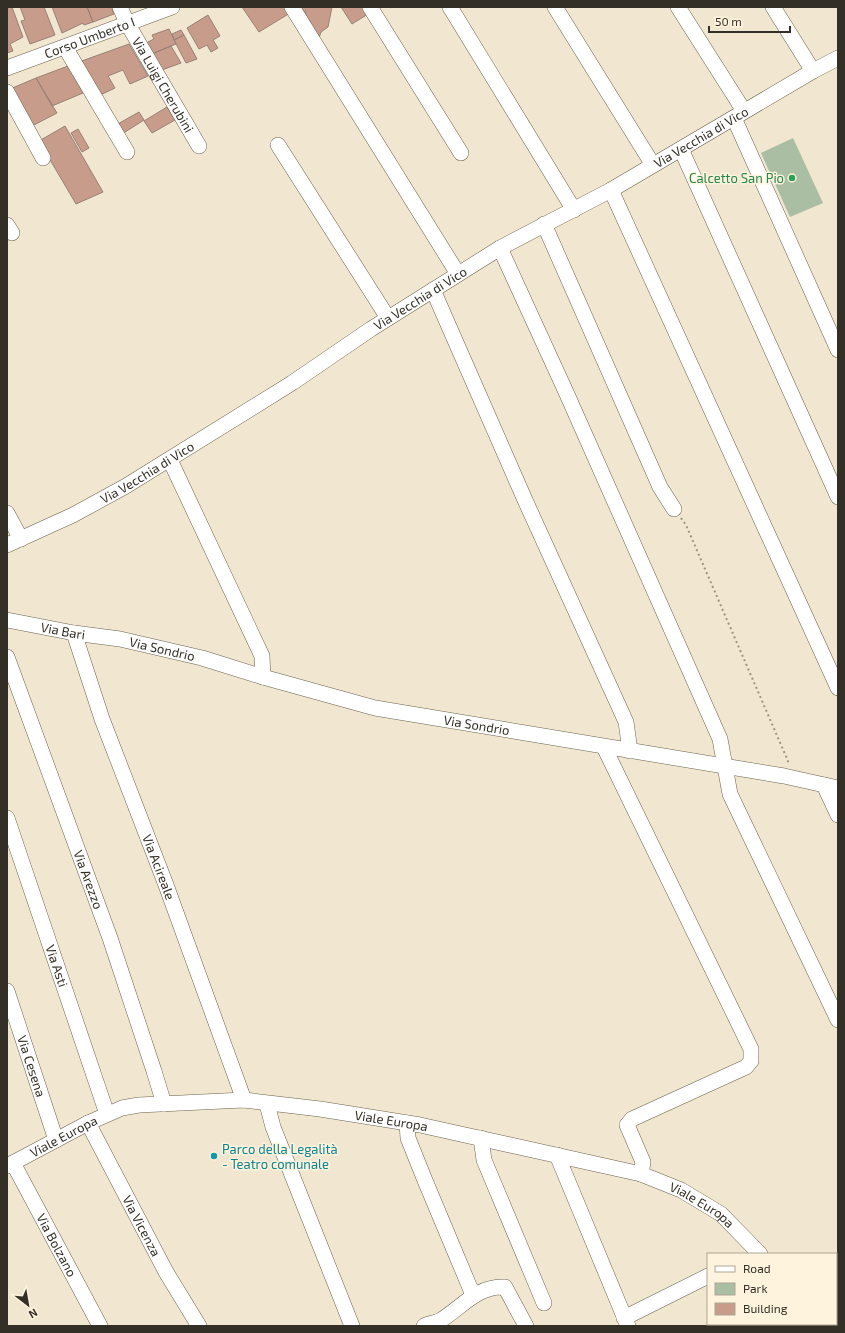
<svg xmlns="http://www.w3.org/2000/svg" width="845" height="1333" font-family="'Exo 2',sans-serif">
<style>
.green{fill:#a9bea2}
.building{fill:#c89c8b;stroke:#988077}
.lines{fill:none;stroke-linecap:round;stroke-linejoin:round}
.minor-casing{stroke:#6c624e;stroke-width:16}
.path{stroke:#9d9584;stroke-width:2;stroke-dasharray:2 3;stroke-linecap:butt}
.minor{stroke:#fff;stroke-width:15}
.leisure-dot{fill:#2e9e5b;stroke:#fef3dc;stroke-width:1.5}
.culture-dot{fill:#0f9aa8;stroke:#fef3dc;stroke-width:1.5}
.labels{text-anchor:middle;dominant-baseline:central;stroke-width:3;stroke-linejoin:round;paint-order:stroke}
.street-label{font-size:13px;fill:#332f26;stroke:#fef3dc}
.leisure-label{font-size:13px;fill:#27864d;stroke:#fef3dc;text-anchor:end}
.culture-label{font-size:13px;fill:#0d838f;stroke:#fef3dc;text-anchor:start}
</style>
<rect width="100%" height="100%" fill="#f1e6cf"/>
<path class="green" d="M 793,138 L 823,203 L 790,217 L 761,153 Z"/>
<path class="building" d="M 7,7 L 12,7 L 23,37 L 10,44 L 13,51 L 7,53 Z
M 20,7 L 44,7 L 55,35 L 30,44 L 21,21 L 25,20 Z
M 52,7 L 87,7 L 93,22 L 84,25 L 83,23 L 62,33 Z
M 87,7 L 118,7 L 112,9 L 114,14 L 93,22 Z
M 242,7 L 286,7 L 290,13 L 259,32 Z
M 297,7 L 332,7 L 328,27 L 321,32 L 319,38 L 310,27 L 310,21 L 305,20 L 306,12 L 299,10 Z
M 341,7 L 364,7 L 368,14 L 352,24 Z
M 208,15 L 220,36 L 213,40 L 218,48 L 211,52 L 207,45 L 199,49 L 187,28 Z
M 169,29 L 176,44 L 149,55 L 146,43 L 154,39 L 152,35 Z
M 181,30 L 184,35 L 174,40 L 172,34 Z
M 184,35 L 197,59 L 186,63 L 174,40 Z
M 129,44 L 148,76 L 130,84 L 123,70 L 108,76 L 115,88 L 98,96 L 79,62 Z
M 171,46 L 181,63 L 159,71 L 149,55 Z
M 68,66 L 83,93 L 52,106 L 36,78 Z
M 36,78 L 57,113 L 32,126 L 10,89 Z
M 167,107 L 175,120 L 152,133 L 144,121 Z
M 139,112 L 144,120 L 122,134 L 116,125 Z
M 65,126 L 103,192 L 76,204 L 39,141 Z
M 78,129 L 89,148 L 82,152 L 71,133 Z"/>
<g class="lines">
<defs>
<g id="minor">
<path id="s1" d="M 120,7 L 127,23 L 199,146"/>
<path d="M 292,7 L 458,274"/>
<path d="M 370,7 L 461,153"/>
<path d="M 450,7 L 574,210"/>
<path d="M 555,7 L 653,165"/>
<path d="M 678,7 L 744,111"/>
<path d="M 773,7 L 813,71"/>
<path d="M 65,47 L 127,152"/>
<path id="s2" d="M 7,68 L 172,7"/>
<path d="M 7,92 L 43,158"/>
<path d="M 734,118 L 838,350"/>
<path d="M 278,145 L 388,318"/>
<path d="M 681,149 L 838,497"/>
<path d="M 611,190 L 838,688"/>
<path d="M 544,224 L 660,487 L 674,509"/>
<path d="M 7,225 L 12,233"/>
<path d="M 500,248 L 566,392 L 720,739 L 730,794 L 838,1020"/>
<path d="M 433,290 L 525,500 L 626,722 L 630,751"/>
<path d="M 170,460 L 262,656 L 263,677"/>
<path d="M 7,513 L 21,539"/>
<path id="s3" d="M 7,545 L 73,515 L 126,486 L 292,383 L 371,329 L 500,248 L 611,190 L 813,71 L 838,58"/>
<path id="s4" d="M 7,620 L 74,633 L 120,639 L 202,658 L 263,677 L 375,708 L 784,776 L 838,788"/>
<path id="s5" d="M 74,633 L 102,719 L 166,885 L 244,1100"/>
<path id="s6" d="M 7,657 L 110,938 L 154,1071 L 164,1104"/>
<path d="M 604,747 L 751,1049 L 751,1061 L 746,1067 L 632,1119 L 627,1125 L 643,1162 L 641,1174"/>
<path d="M 824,785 L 838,815"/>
<path id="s7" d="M 7,818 L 107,1114"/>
<path id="s8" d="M 7,991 L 56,1140"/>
<path d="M 267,1104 L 273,1127 L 352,1326"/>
<path id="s9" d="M 88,1123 L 166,1272 L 199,1326"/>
<path d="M 407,1123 L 408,1138 L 424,1178 L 473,1295"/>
<path d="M 481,1138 L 484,1160 L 544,1303"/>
<path d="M 557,1155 L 628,1326"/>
<path id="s10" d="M 13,1163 L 100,1326"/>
<path id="s11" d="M 7,1166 L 88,1123 L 122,1108 L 139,1105 L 244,1100 L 320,1109 L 420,1125 L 641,1174 L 681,1190 L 721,1214 L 760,1254"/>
<path d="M 624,1318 L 708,1276"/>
<path d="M 811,1324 L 814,1326"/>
<path d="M 424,1326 C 429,1323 436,1323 441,1320 C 462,1307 478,1285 505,1287 L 526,1326"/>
<path d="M 757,1326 L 761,1324"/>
</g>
</defs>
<use href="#minor" class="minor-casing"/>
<path class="path" d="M 681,518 L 686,525 L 788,761 L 787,765"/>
<use href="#minor" class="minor"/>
</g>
<circle class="leisure-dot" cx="792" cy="178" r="4"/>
<circle class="culture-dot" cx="214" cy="1156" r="4"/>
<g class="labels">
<g class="street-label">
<text stroke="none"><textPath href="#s2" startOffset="88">Corso Umberto I</textPath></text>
<text stroke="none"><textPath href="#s1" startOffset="89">Via Luigi Cherubini</textPath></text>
<text stroke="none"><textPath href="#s3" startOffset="806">Via Vecchia di Vico</textPath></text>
<text stroke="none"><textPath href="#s3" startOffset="482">Via Vecchia di Vico</textPath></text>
<text stroke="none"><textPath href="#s3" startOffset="158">Via Vecchia di Vico</textPath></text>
<text stroke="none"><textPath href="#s4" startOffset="57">Via Bari</textPath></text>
<text stroke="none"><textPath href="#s4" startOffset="158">Via Sondrio</textPath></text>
<text stroke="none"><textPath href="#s4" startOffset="482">Via Sondrio</textPath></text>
<text stroke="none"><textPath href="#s5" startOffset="249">Via Acireale</textPath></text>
<text stroke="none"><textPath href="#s6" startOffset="237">Via Arezzo</textPath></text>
<text stroke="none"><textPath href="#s7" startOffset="156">Via Asti</textPath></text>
<text stroke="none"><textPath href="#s8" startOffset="79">Via Cesena</textPath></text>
<text stroke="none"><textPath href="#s11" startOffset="400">Viale Europa</textPath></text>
<text stroke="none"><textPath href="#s11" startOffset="64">Viale Europa</textPath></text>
<text stroke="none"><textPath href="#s11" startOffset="724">Viale Europa</textPath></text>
<text stroke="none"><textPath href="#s9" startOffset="116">Via Vicenza</textPath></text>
<text stroke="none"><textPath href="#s10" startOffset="93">Via Bolzano</textPath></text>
</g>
<g class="leisure-label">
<text x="784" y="178">Calcetto San Pio</text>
</g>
<g class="culture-label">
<text x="222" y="1149">Parco della Legalità<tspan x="222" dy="15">- Teatro comunale</tspan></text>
</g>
</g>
<rect width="845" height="1333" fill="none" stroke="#332f26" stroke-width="16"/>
<rect x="707" y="1253" width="130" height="72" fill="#fef3dc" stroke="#ada593"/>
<rect x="715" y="1266" width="20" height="6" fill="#ffffff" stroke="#ada593"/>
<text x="743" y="1273" font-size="12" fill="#332f26">Road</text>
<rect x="715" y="1283" width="20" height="12" fill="#a9bea2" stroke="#ada593"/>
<text x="743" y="1293" font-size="12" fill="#332f26">Park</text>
<rect x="715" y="1303" width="20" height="12" fill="#c89c8b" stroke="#ada593"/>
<text x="743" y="1313" font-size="12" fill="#332f26">Building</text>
<g transform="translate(28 1305) rotate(149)" stroke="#fef3dc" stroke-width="3" paint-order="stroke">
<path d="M0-3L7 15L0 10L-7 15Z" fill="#332f26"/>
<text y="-6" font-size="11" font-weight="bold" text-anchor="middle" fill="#332f26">N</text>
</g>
<path d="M709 26v6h81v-6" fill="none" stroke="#332f26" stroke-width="2"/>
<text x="715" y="26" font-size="12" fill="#332f26" stroke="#fef3dc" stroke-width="3" paint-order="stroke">50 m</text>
</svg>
